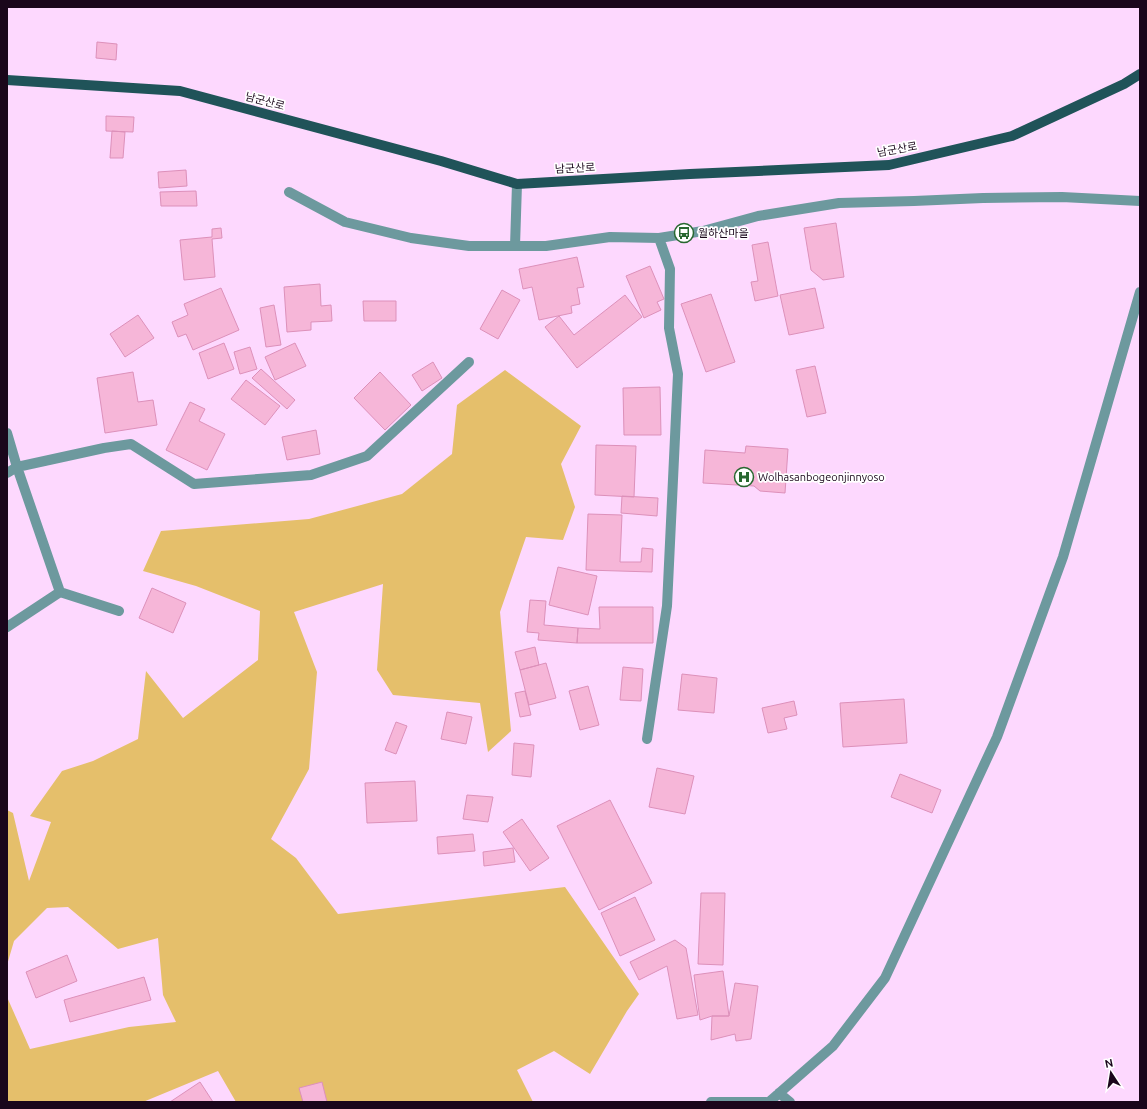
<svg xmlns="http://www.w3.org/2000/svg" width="1147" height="1109" font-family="Ubuntu,'Noto Sans KR',sans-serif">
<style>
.green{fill:#e5bf6b}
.building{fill:#f6b6d8;stroke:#dd90ba}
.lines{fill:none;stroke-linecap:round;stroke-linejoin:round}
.minor{stroke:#6d999e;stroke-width:10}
.major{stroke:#205359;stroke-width:10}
.labels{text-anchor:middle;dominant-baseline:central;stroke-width:3.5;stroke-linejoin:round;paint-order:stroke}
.street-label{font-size:11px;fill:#1a061b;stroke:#fff}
.poi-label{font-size:11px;fill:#1a061b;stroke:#fff;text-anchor:start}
</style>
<rect width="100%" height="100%" fill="#fdd8fe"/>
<path class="green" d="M 505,370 L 581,426 L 561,464 L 575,507 L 563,540 L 526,537 L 500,612 L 511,731 L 488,752 L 480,703 L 393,695 L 377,670 L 383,584 L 294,612 L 317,672 L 309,769 L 271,839 L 296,858 L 338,914 L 565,887 L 639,994 L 627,1011 L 590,1074 L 554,1051 L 517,1070 L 533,1102 L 236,1102 L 218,1071 L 143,1102 L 7,1102 L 7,997 L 30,1049 L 129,1027 L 176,1022 L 163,995 L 158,938 L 118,949 L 68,907 L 47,908 L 14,941 L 7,965 L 7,810 L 13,813 L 29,881 L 51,822 L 30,816 L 62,771 L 93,761 L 138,739 L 146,671 L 183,718 L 258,660 L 260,611 L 196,586 L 143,571 L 161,531 L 309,519 L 402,494 L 452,454 L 457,405 Z"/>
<path class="building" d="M 97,42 L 117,44 L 116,60 L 96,58 Z
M 106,116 L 134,117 L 133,132 L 106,131 Z
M 112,131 L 125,132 L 123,158 L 110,158 Z
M 186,170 L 187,186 L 159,188 L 158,172 Z
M 196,191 L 197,206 L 161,206 L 160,192 Z
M 836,223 L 844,277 L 823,280 L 811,270 L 804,228 Z
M 221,228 L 222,238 L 212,239 L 215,277 L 184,280 L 180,240 L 212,237 L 212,229 Z
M 768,242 L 778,296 L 755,301 L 751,282 L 758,281 L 752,245 Z
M 577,257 L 584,287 L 577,288 L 580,304 L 571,306 L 572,313 L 539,320 L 532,287 L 523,289 L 519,269 Z
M 650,266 L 664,299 L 657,302 L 661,310 L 644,318 L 626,276 Z
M 320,284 L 321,306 L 331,305 L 332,321 L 311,322 L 311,330 L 287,332 L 284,287 Z
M 221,288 L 239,330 L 193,350 L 186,334 L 178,337 L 172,322 L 188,315 L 184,304 Z
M 815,288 L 824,328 L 789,335 L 780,295 Z
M 502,290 L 520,300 L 498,339 L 480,329 Z
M 711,294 L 735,362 L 706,372 L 681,304 Z
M 625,295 L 642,317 L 577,368 L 545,327 L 559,316 L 574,335 Z
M 363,301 L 396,301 L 396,321 L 364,321 Z
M 274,305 L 281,345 L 266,347 L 260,308 Z
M 138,315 L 154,338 L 125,357 L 110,334 Z
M 224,343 L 234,369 L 208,379 L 199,353 Z
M 295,343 L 306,366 L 275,380 L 265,357 Z
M 250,347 L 257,369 L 240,374 L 234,352 Z
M 433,362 L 442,378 L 422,391 L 412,375 Z
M 815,366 L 826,413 L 807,417 L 796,370 Z
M 261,369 L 295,400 L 287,409 L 252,378 Z
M 133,372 L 138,402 L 153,400 L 157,425 L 105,433 L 97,378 Z
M 380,372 L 411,405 L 385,430 L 354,398 Z
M 246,380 L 280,406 L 265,425 L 231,399 Z
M 660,387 L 661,435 L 624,435 L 623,388 Z
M 190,402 L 205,409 L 199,421 L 225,434 L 207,470 L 166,450 Z
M 316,430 L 320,454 L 287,460 L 282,437 Z
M 596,445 L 636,446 L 634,497 L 595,495 Z
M 746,446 L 788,449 L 785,493 L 760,491 L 754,486 L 703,483 L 705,450 L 745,453 Z
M 622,496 L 658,498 L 657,516 L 621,513 Z
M 588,514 L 622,515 L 620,562 L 641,562 L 642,548 L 653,549 L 652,572 L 586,570 Z
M 558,567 L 597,576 L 588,615 L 549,605 Z
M 152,588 L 186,603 L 173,633 L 139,618 Z
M 530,600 L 546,601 L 544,625 L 578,628 L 577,643 L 538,640 L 539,633 L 527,632 Z
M 599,607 L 653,607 L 653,643 L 577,643 L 578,628 L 600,629 Z
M 535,647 L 539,665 L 520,670 L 515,652 Z
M 546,663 L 556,698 L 529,705 L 520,670 Z
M 623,667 L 643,669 L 641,701 L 620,700 Z
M 682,674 L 717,678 L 714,713 L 678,710 Z
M 588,686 L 599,725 L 580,730 L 569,691 Z
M 525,691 L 531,715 L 520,717 L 515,693 Z
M 904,699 L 907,743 L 843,747 L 840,703 Z
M 794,701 L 797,715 L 784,718 L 787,729 L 768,733 L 762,708 Z
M 447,712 L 472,717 L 466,744 L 441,739 Z
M 396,722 L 407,726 L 396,754 L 385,750 Z
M 514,743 L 534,745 L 531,777 L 512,775 Z
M 657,768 L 694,776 L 685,814 L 649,807 Z
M 900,774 L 941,790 L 932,813 L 891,797 Z
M 415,781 L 417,821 L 367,823 L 365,783 Z
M 467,795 L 493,797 L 488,822 L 463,819 Z
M 610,800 L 652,883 L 599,910 L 557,826 Z
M 522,819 L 549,858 L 530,871 L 503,832 Z
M 473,834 L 475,851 L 438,854 L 437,837 Z
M 513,848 L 515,862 L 484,866 L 483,852 Z
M 701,893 L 725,893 L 723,965 L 698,964 Z
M 635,897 L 655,940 L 620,956 L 601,913 Z
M 675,940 L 686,948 L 698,1015 L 677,1019 L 667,966 L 639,980 L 630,962 Z
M 67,955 L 77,981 L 36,998 L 26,972 Z
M 723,971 L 729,1016 L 712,1016 L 700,1020 L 694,975 Z
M 144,977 L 151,1000 L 70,1022 L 64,1000 Z
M 735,983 L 758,986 L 751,1039 L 736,1041 L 735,1034 L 711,1040 L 712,1016 L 729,1016 Z
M 200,1082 L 213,1102 L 170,1102 Z
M 322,1082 L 327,1102 L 303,1102 L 299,1088 Z"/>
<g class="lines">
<path class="minor" d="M 289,192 L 345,222 L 411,238 L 469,246 L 546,246 L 610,237 L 659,238 L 703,231 L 758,216 L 839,203 L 914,201 L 983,198 L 1062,197 L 1140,201
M 515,246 L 517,184
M 7,433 L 17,467 L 104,448 L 131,444 L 194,484 L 311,475 L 367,456 L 469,362
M 7,473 L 17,467 L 60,592 L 119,611
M 7,627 L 60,592
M 647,739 L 667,606 L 678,374 L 669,328 L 670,269 L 659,238
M 779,1093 L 790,1102
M 711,1102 L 766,1102
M 769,1102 L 833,1046 L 885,978 L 997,737 L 1063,557 L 1140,292"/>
<path class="major" d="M 7,80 L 180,91 L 441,161 L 517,184 L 690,174 L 889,165 L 1012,136 L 1124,84 L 1140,74"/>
</g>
<defs>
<symbol id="bus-ring" viewBox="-11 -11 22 22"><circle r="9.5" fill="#fff" stroke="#286730" stroke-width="1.5"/><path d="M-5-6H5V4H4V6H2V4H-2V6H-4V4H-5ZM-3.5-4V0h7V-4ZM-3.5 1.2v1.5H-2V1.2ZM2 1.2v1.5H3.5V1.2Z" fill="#286730"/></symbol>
<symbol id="hospital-ring" viewBox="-11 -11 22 22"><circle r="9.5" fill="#fff" stroke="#286730" stroke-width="1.5"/><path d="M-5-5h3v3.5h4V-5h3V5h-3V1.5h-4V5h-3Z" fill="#286730"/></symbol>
</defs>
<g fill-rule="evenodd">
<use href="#bus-ring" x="673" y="222" width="22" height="22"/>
<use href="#hospital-ring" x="733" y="466" width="22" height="22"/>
</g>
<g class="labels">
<g class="street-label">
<text transform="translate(265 101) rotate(15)">남군산로</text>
<text transform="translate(897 149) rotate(-10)">남군산로</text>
<text transform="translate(575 168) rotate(-3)">남군산로</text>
</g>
<g class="poi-label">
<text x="698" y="233">월하산마을</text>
<text x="758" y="477">Wolhasanbogeonjinnyoso</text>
</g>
</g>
<rect width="1147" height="1109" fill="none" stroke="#1a061b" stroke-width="16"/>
<g transform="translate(1111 1073) rotate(348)" stroke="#ffffff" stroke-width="3" paint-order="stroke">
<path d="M0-3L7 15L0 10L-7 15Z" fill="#1a061b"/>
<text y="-6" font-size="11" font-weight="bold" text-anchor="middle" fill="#1a061b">N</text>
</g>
</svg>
